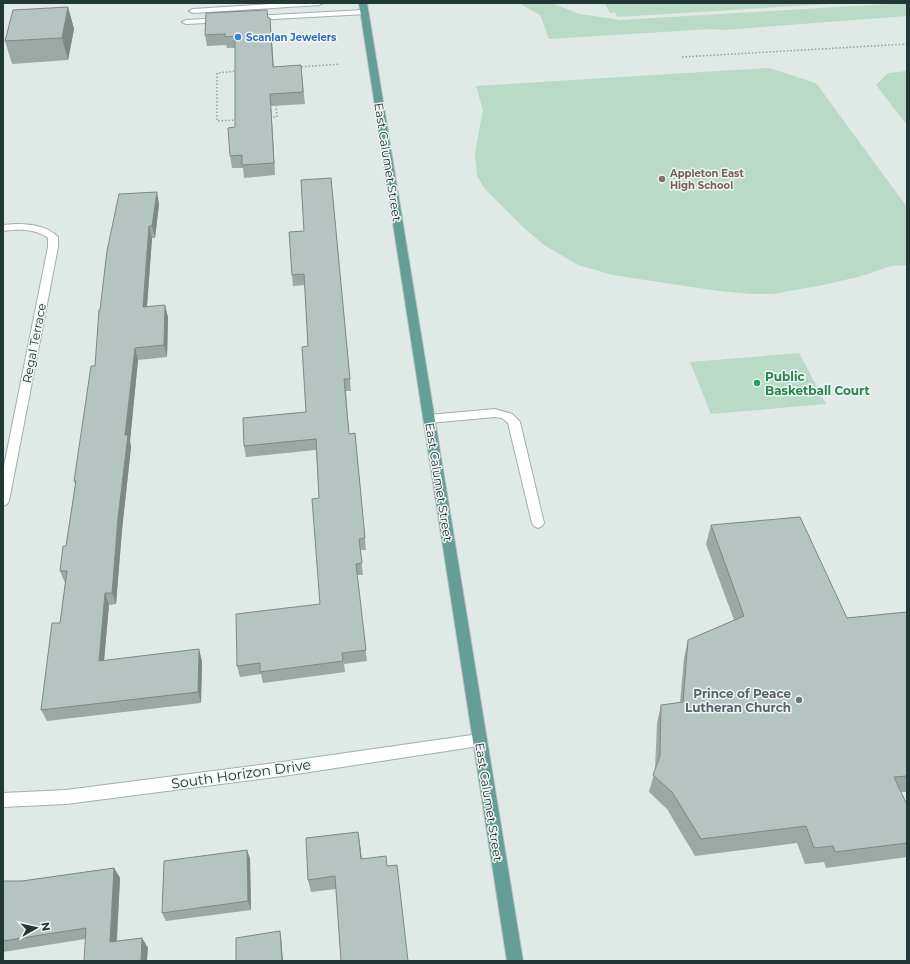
<svg xmlns="http://www.w3.org/2000/svg" width="910" height="964" font-family="Montserrat,sans-serif">
<style>
.green{fill:#b8dac7}
.lines{fill:none;stroke-linecap:round;stroke-linejoin:round}
.minor-casing{stroke:#a2b0ae;stroke-width:2}
.major-casing{stroke:#bcc3c3;stroke-width:2}
.path{stroke:#81aba5;stroke-width:1.5;stroke-dasharray:1.5 2;stroke-linecap:butt}
.minor{fill:#fff;fill-rule:evenodd}
.major{fill:#659d97;fill-rule:evenodd}
.wall{fill:#9ba9a5}
.shaded-wall{fill:#7e8986}
.building{fill:#b4c4c0;stroke:#7e8986}
.shop-dot{fill:#3f7fe0;stroke:#eff6f4;stroke-width:1.5}
.education-dot{fill:#8d6e63;stroke:#eff6f4;stroke-width:1.5}
.leisure-dot{fill:#2e9e5b;stroke:#eff6f4;stroke-width:1.5}
.worship-dot{fill:#6b7280;stroke:#eff6f4;stroke-width:1.5}
.labels{text-anchor:middle;dominant-baseline:central;stroke-width:3;stroke-linejoin:round;paint-order:stroke}
.far-shop-label{font-size:10px;font-weight:bold;fill:#366cbe;stroke:#eff6f4;text-anchor:start}
.far-education-label{font-size:10px;font-weight:bold;fill:#785e54;stroke:#eff6f4;text-anchor:start}
.street-label{font-size:12px;fill:#213836;stroke:#eff6f4}
.leisure-label{font-size:12px;font-weight:bold;fill:#27864d;stroke:#eff6f4;text-anchor:start}
.worship-label{font-size:12px;font-weight:bold;fill:#5b616d;stroke:#eff6f4;text-anchor:end}
.near-street-label{font-size:14px;fill:#213836;stroke:#eff6f4}
</style>
<rect width="100%" height="100%" fill="#dfe9e6"/>
<path class="green" d="M 519,3 L 551,3 L 580,14 L 620,20 L 907,3 L 907,16 L 724,30 L 711,29 L 549,39 L 540,15 Z
M 605,3 L 843,3 L 617,17 L 615,12 L 610,13 Z
M 769,68 L 816,83 L 907,207 L 907,265 L 891,266 L 858,277 L 818,286 L 772,294 L 751,294 L 719,291 L 645,280 L 613,275 L 578,265 L 544,245 L 523,227 L 485,189 L 477,176 L 475,153 L 483,110 L 476,86 Z
M 907,71 L 907,125 L 876,85 L 888,73 Z
M 799,353 L 826,404 L 711,414 L 690,362 Z"/>
<g class="lines">
<defs>
<path id="minor" d="M 285,3 L 323,3 L 319,5 L 193,13 L 189,11 L 193,9 Z
M 364,10 L 367,10 L 367,14 L 253,20 L 249,18 L 253,16 Z
M 222,18 L 226,20 L 225,22 L 186,24 L 182,22 L 186,20 Z
M 16,224 C 30,224 48,226 58,237 L 58,247 L 9,501 L 7,504 L 3,506 L 3,471 L 48,247 L 48,238 C 34,228 19,229 3,231 L 3,225 Z
M 495,409 L 512,414 L 520,422 L 544,523 L 542,526 L 538,528 L 534,526 L 532,523 L 508,423 L 502,418 L 495,417 L 429,423 L 425,422 L 423,419 L 425,416 L 429,415 Z
M 479,734 L 484,735 L 486,740 L 484,745 L 479,746 L 290,775 L 66,804 L 3,807 L 3,793 L 66,790 L 290,761 Z"/>
<path id="major" d="M 359,3 L 367,3 L 523,961 L 507,961 Z"/>
</defs>
<use href="#minor" class="minor-casing"/>
<use href="#major" class="major-casing"/>
<path class="path" d="M 682,57 L 907,44
M 298,67 L 340,64
M 270,117 L 277,117 L 276,106
M 237,120 L 217,121 L 217,73 L 238,71"/>
<use href="#minor" class="minor"/>
<use href="#major" class="major"/>
</g>
<path class="wall" d="M 68,7 L 74,29 L 68,60 L 12,64 L 5,41 Z
M 268,18 L 270,18 L 271,30 L 274,67 L 301,65 L 305,104 L 271,106 L 275,175 L 244,178 L 243,168 L 232,168 L 230,156 L 235,127 L 235,48 L 227,48 L 226,45 L 207,46 L 205,35 Z
M 331,178 L 351,391 L 346,391 L 349,434 L 355,433 L 366,550 L 360,550 L 363,575 L 357,575 L 367,661 L 344,664 L 345,672 L 263,683 L 261,674 L 240,677 L 237,666 L 320,604 L 319,498 L 316,450 L 246,457 L 244,446 L 306,412 L 308,346 L 305,285 L 293,286 L 292,275 L 304,231 Z
M 159,204 L 155,238 L 152,238 L 147,307 L 168,317 L 167,357 L 138,360 L 130,441 L 131,447 L 122,530 L 116,604 L 109,605 L 104,660 L 202,661 L 201,703 L 47,721 L 41,710 L 60,623 L 65,583 L 60,571 L 66,546 L 75,485 L 74,481 L 95,366 L 100,310 Z
M 711,525 L 847,618 L 907,612 L 907,792 L 901,792 L 907,805 L 907,857 L 826,868 L 824,862 L 805,864 L 797,843 L 695,856 L 667,809 L 649,792 L 655,770 L 657,723 L 661,705 L 680,703 L 684,658 L 688,640 L 734,620 L 706,544 Z
M 358,832 L 362,859 L 336,889 L 311,892 L 308,880 Z
M 247,850 L 250,859 L 251,910 L 166,921 L 162,913 Z
M 114,868 L 120,878 L 117,941 L 142,938 L 148,948 L 85,939 L 3,952 L 3,881 L 22,881 Z"/>
<path class="shaded-wall" d="M 68,7 L 74,29 L 68,60 L 62,38 Z
M 270,18 L 271,30 L 274,79 L 273,67 Z
M 270,94 L 271,106 L 275,175 L 274,163 Z
M 157,192 L 159,204 L 155,238 L 152,226 Z
M 149,226 L 152,238 L 146,319 L 143,307 Z
M 165,305 L 168,317 L 167,357 L 164,345 Z
M 135,348 L 138,360 L 130,441 L 131,447 L 122,530 L 116,604 L 112,593 L 125,435 Z
M 105,593 L 109,605 L 103,672 L 99,661 Z
M 199,649 L 202,661 L 201,703 L 198,692 Z
M 358,832 L 360,844 L 363,872 L 361,859 Z
M 247,850 L 250,859 L 251,910 L 248,901 Z
M 114,868 L 120,878 L 116,952 L 110,942 Z
M 280,931 L 281,936 L 283,961 L 282,961 Z
M 142,938 L 148,948 L 147,961 L 141,961 Z"/>
<path class="building" d="M 68,7 L 62,38 L 5,41 L 13,10 Z
M 267,10 L 268,18 L 270,18 L 273,67 L 301,65 L 303,92 L 270,94 L 274,163 L 242,165 L 242,155 L 230,156 L 228,128 L 235,127 L 235,36 L 225,37 L 225,34 L 205,35 L 206,13 Z
M 331,178 L 350,379 L 344,379 L 349,434 L 355,433 L 365,538 L 359,539 L 362,563 L 356,564 L 366,650 L 342,653 L 343,661 L 260,672 L 260,663 L 237,666 L 236,614 L 320,604 L 312,499 L 319,498 L 316,439 L 244,446 L 243,418 L 306,412 L 302,347 L 308,346 L 304,274 L 292,275 L 289,232 L 304,231 L 301,180 Z
M 157,192 L 152,226 L 149,226 L 143,307 L 165,305 L 164,345 L 135,348 L 125,435 L 128,435 L 118,518 L 112,593 L 105,593 L 99,661 L 199,649 L 198,692 L 41,710 L 52,623 L 60,623 L 67,571 L 60,571 L 63,546 L 66,546 L 76,481 L 74,481 L 91,366 L 95,366 L 99,310 L 100,310 L 107,251 L 119,194 Z
M 800,517 L 847,618 L 907,612 L 907,776 L 894,777 L 907,805 L 907,843 L 835,852 L 833,846 L 814,848 L 806,826 L 701,839 L 672,792 L 653,775 L 660,756 L 661,705 L 683,702 L 688,640 L 744,616 L 711,525 Z
M 358,832 L 361,859 L 386,856 L 387,866 L 397,865 L 408,961 L 341,961 L 335,876 L 308,880 L 306,838 Z
M 247,850 L 248,901 L 162,913 L 164,861 Z
M 114,868 L 110,942 L 142,938 L 141,961 L 84,961 L 86,928 L 3,941 L 3,881 L 22,881 Z
M 280,931 L 282,961 L 236,961 L 236,938 Z"/>
<circle class="shop-dot" cx="238" cy="37" r="4"/>
<circle class="education-dot" cx="662" cy="179" r="4"/>
<circle class="leisure-dot" cx="757" cy="383" r="4"/>
<circle class="worship-dot" cx="799" cy="700" r="4"/>
<g class="labels">
<g class="far-shop-label">
<text x="246" y="37">Scanlan Jewelers</text>
</g>
<g class="far-education-label">
<text x="670" y="173">Appleton East<tspan x="670" dy="12">High School</tspan></text>
</g>
<g class="street-label">
<text transform="translate(388 162) rotate(81)">East Calumet Street</text>
<text transform="translate(34 343) rotate(-79)">Regal Terrace</text>
<text transform="translate(439 482) rotate(81)">East Calumet Street</text>
<text transform="translate(489 802) rotate(81)">East Calumet Street</text>
</g>
<g class="leisure-label">
<text x="765" y="376">Public<tspan x="765" dy="14">Basketball Court</tspan></text>
</g>
<g class="worship-label">
<text x="791" y="693">Prince of Peace<tspan x="791" dy="14">Lutheran Church</tspan></text>
</g>
<g class="near-street-label">
<text transform="translate(241 774) rotate(-8)">South Horizon Drive</text>
</g>
</g>
<rect width="910" height="964" fill="none" stroke="#213836" stroke-width="8"/>
<g transform="translate(36 928) rotate(82)" stroke="#eff6f4" stroke-width="3" paint-order="stroke">
<path d="M0-3L7 15L0 10L-7 15Z" fill="#213836"/>
<text y="-6" font-size="11" font-weight="bold" text-anchor="middle" fill="#213836">N</text>
</g>
</svg>
